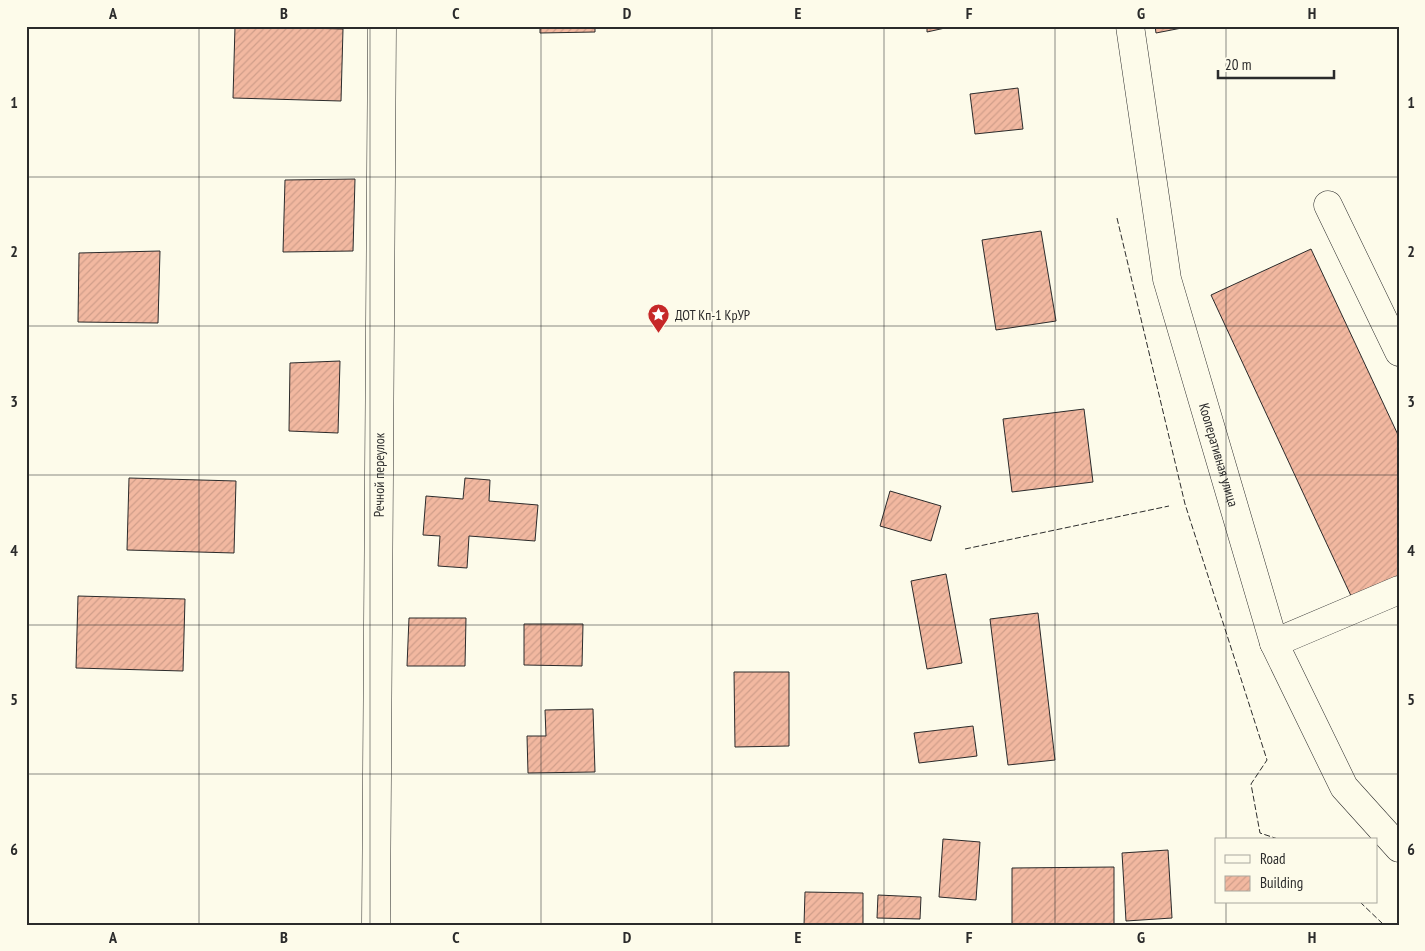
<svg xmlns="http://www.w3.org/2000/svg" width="1425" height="951" font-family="'PT Sans Narrow',sans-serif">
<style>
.building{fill:url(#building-hatch);stroke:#2b2b2b}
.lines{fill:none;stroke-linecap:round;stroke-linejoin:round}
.minor-casing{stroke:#2b2b2b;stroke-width:29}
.minor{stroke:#fdfbea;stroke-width:28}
.fence{stroke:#2b2b2b;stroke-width:1;stroke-dasharray:6 2.5;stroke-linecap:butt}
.grid{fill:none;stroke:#2b2b2b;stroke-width:1;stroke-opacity:0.55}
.labels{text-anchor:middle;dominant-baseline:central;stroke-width:4;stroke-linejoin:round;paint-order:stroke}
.poi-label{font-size:14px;fill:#2b2b2b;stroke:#fdfbea;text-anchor:start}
.street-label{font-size:14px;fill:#2b2b2b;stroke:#fdfbea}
.neatline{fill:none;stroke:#2b2b2b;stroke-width:2}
.grid-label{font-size:16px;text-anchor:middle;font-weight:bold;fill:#2b2b2b}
</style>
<defs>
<pattern id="building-hatch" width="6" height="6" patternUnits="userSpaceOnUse" patternTransform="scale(1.25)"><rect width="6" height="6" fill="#f2b8a0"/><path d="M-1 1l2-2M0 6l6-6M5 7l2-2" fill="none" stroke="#d09e8a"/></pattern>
</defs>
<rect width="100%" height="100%" fill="#fdfbea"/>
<path class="building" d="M 235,26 L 343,29 L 341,101 L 233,98 Z
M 540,26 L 595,26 L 595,32 L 540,33 Z
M 927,26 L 954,26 L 927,32 Z
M 1155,26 L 1192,26 L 1156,33 Z
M 1018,88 L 1023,129 L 975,134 L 970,94 Z
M 355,179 L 353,251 L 283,252 L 285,180 Z
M 1041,231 L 1056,321 L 996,330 L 982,240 Z
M 1311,249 L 1399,437 L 1399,577 L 1352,598 L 1211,295 Z
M 160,251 L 158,323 L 78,322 L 79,253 Z
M 340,361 L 338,433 L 289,431 L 290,363 Z
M 1084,409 L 1093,482 L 1012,492 L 1003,419 Z
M 129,478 L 236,481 L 234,553 L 127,550 Z
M 465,478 L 490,480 L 489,501 L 538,505 L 535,541 L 469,536 L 467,568 L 438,566 L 440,536 L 423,535 L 426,496 L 463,499 Z
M 890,491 L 941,506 L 931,541 L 880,526 Z
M 946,574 L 962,663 L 927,669 L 911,581 Z
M 78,596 L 185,599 L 183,671 L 76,668 Z
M 1038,613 L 1055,760 L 1008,765 L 990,619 Z
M 409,618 L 466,618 L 465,666 L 407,666 Z
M 524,624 L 583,624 L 582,666 L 524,665 Z
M 734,672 L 789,672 L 789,746 L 735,747 Z
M 593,709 L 595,772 L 528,773 L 527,736 L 546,736 L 545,710 Z
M 973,726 L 977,756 L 919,763 L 914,733 Z
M 943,839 L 980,842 L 976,900 L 939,897 Z
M 1168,850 L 1172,918 L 1126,921 L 1122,853 Z
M 1114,867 L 1114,925 L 1012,925 L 1012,868 Z
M 805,892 L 863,893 L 863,925 L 804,925 Z
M 878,895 L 921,897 L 920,919 L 877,918 Z"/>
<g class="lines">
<defs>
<g id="minor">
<path id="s1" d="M 1130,26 L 1167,279 L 1274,643 L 1344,787 L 1399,848"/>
<path d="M 1328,205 L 1399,352"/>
<path d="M 1274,643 L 1399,590"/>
<path id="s2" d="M 376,925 L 382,26"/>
</g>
</defs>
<use href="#minor" class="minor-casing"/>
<use href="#minor" class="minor"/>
<path class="fence" d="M 1117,218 L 1185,504 L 1267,760 L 1251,784 L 1260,833 L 1281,840
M 965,549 L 1169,506
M 1360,902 L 1384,925"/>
</g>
<path class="grid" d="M 199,26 L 199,925M 370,26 L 370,925M 541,26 L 541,925M 712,26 L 712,925M 884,26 L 884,925M 1055,26 L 1055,925M 1226,26 L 1226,840M 26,177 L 1399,177M 26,326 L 1399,326M 26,475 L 1399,475M 26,625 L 1399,625M 26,774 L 1399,774M 1226,902 L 1226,925"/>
<defs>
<symbol id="sight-pin" viewBox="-11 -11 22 30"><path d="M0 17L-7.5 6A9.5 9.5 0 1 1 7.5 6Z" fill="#c62828" stroke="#fdfbea"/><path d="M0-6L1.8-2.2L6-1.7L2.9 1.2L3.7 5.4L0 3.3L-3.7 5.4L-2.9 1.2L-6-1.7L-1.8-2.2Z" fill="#fff"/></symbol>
</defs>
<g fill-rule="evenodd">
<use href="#sight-pin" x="646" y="302" width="25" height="34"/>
</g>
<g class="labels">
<g class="poi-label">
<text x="675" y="315">ДОТ Кп-1 КрУР</text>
</g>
<g class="street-label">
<text stroke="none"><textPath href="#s1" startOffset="439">Кооперативная улица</textPath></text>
<text stroke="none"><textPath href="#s2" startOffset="450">Речной переулок</textPath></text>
</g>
</g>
<rect width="1425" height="951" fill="none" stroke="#fdfbea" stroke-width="55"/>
<rect x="1215" y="838" width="162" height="65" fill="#fdfbea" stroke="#a9a89e"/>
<rect x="1225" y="855" width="25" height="8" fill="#fdfbea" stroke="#a9a89e"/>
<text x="1260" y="864" font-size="15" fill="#2b2b2b">Road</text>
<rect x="1225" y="876" width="25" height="15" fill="url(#building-hatch)" stroke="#a9a89e"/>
<text x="1260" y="888" font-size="15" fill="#2b2b2b">Building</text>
<path d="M1218 70v8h116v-8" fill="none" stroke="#2b2b2b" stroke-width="2.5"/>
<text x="1225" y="70" font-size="15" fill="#2b2b2b" stroke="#fdfbea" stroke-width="4" paint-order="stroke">20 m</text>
<rect x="28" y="28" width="1370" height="896" class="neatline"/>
<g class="grid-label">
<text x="113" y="19">A</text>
<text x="284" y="19">B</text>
<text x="456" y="19">C</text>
<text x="627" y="19">D</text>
<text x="798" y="19">E</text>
<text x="969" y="19">F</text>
<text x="1141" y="19">G</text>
<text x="1312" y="19">H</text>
<text x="14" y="108">1</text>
<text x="1411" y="108">1</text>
<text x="14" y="257">2</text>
<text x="1411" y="257">2</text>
<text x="14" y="407">3</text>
<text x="1411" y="407">3</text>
<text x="14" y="556">4</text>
<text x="1411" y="556">4</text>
<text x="14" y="705">5</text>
<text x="1411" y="705">5</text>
<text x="14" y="855">6</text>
<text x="1411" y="855">6</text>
<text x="113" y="943">A</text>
<text x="284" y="943">B</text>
<text x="456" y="943">C</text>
<text x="627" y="943">D</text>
<text x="798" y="943">E</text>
<text x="969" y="943">F</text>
<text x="1141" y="943">G</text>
<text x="1312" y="943">H</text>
</g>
</svg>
